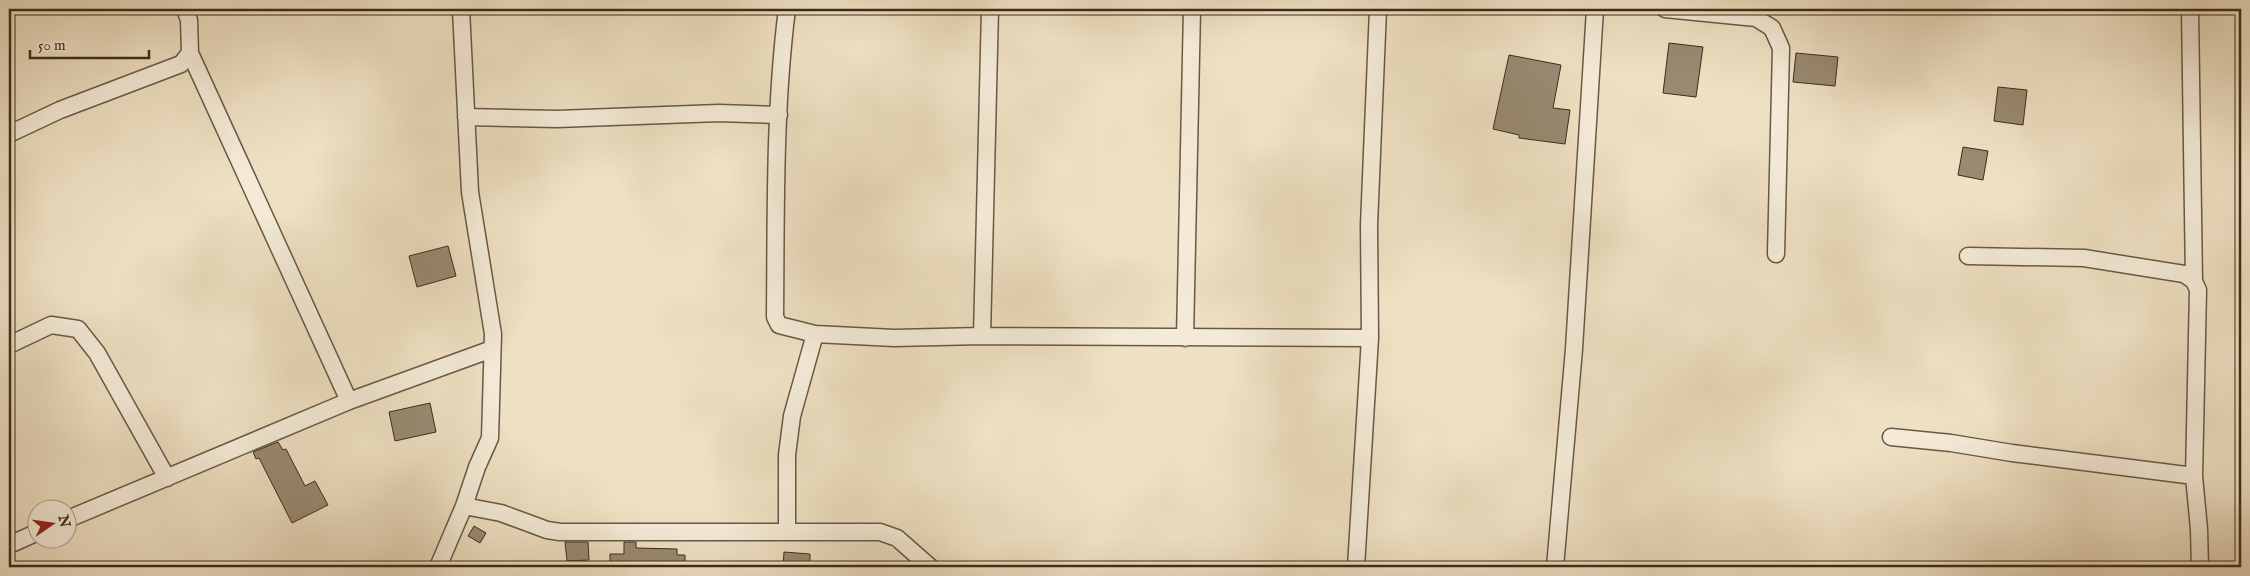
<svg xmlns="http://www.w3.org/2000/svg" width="2250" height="576" font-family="'IM FELL English',serif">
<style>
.building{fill:#998a72;stroke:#3c2c1b}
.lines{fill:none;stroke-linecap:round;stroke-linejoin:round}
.minor-casing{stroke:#685945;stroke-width:19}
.minor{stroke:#f4ebd7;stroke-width:16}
</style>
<rect width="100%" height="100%" fill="#eee0c2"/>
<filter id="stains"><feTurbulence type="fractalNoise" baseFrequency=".004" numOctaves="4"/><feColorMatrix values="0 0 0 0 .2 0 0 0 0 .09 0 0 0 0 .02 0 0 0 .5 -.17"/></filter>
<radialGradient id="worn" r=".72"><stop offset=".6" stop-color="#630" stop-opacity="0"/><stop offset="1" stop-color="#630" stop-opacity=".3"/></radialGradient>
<path class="building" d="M 1669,43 L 1703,47 L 1696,97 L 1663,93 Z
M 1796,53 L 1838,57 L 1835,86 L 1793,82 Z
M 1509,55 L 1561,65 L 1553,108 L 1570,110 L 1565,144 L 1519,138 L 1519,135 L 1493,129 Z
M 1998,87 L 2027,90 L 2023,125 L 1994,121 Z
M 1963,147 L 1988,151 L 1983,180 L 1958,175 Z
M 448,246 L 456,276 L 417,287 L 409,256 Z
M 430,403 L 436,432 L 395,441 L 389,412 Z
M 278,442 L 283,450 L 286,449 L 305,486 L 315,481 L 328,505 L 292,523 L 259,458 L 256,459 L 253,452 Z
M 474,526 L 486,533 L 480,543 L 468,536 Z
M 565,542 L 588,542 L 589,560 L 567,561 Z
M 624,542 L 636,542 L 636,548 L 677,549 L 677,555 L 685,555 L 685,567 L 610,567 L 610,554 L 624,554 Z
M 784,552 L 810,554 L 810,567 L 783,567 Z"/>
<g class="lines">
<defs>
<path id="minor" d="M 787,9 C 774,111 776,215 775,317 L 779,325 L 815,334 L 894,338 L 982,336 L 1370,338
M 1665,9 L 1756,18 L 1772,28 L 1781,48 L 1776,254
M 2190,9 L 2194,281
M 190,53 L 349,401
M 466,117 L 557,119 L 719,113 L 779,115
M 9,134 L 60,110 L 181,64 L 190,53 L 189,20 L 185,9
M 1968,256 L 2084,258 L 2184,274 L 2194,281 L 2198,290 L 2194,476 L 2199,529 L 2200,567
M 982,336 L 990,9
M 1185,338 L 1192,9
M 9,345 L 51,325 L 78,329 L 97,353 L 167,478
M 1891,437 L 1951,443 L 2012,453 L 2194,476
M 464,506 L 501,513 L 547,530 L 560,532 L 880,532 L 897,538 L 930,567
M 68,519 L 349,401 L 492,349
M 787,532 L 787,455 L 792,416 L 815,334
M 9,545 L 38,532
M 438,567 L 464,506 L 477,467 L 490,438 L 493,334 L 470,192 L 461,9
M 1356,567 L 1370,338 L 1369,225 L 1378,9
M 1555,567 L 1574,349 L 1595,9"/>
</defs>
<use href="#minor" class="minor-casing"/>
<use href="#minor" class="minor"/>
</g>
<rect width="2250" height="576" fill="none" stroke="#eee0c2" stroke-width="30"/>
<rect x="10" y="10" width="2230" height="556" fill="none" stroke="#3c2c1b" stroke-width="2.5"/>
<rect x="15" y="15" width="2220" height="546" fill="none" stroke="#3c2c1b"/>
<g transform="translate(52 524) rotate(77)"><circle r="24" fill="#f4ebd7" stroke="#aa9f8c"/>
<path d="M0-4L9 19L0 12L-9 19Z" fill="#8f2418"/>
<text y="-8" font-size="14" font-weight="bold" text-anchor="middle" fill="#3c2c1b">N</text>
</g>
<path d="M30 50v8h119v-8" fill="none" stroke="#3c2c1b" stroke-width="2.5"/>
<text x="38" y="50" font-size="15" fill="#3c2c1b" stroke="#f4ebd7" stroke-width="4" paint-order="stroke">50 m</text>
<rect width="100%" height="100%" filter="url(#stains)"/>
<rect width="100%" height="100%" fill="url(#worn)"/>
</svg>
